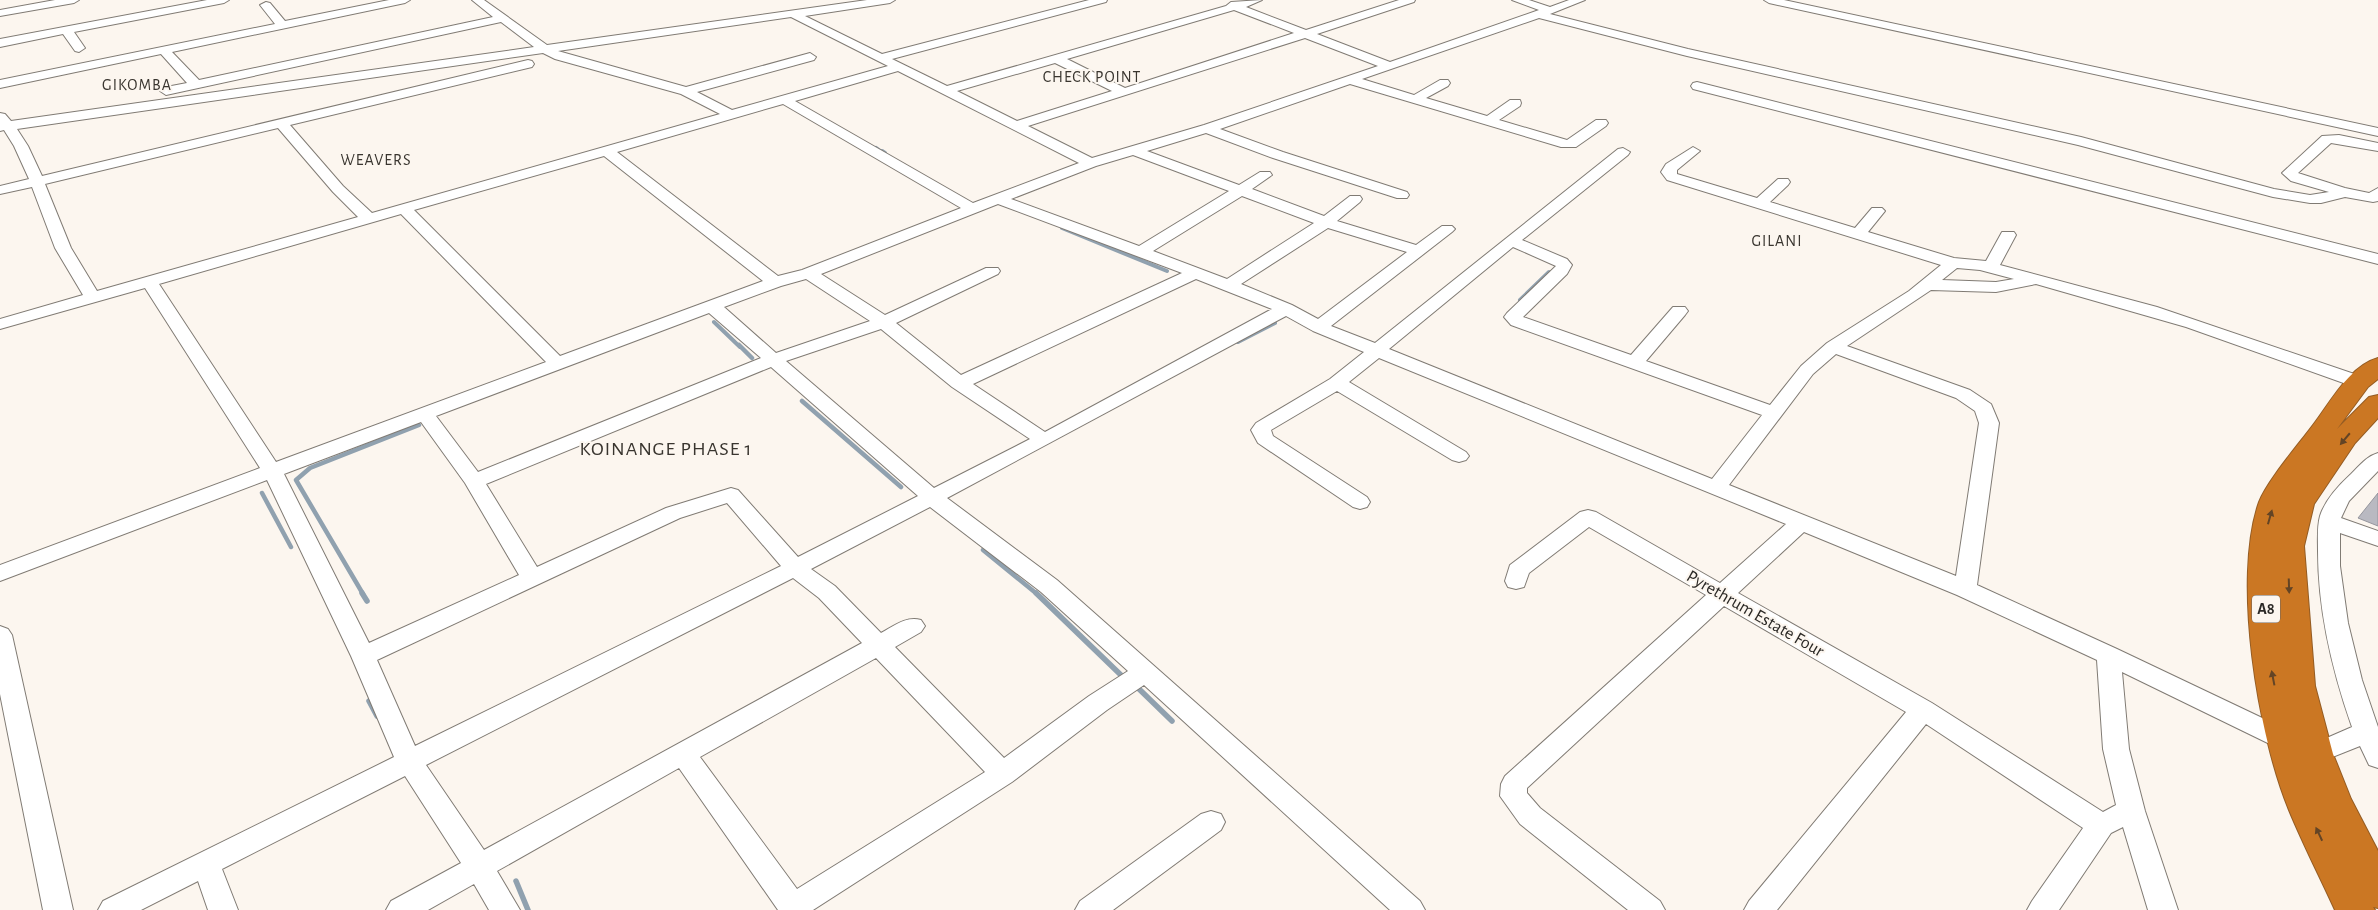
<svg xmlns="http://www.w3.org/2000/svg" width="2378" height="910" font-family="'Alegreya Sans',sans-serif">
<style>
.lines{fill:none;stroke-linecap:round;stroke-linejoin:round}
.stream-far3{stroke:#90a1af;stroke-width:2.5}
.stream-far2{stroke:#90a1af;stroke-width:4}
.stream-far1{stroke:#90a1af;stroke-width:4.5}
.stream{stroke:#90a1af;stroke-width:5.5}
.building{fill:#b9b9c1;stroke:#94959d}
.minor-casing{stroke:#807b74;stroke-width:2}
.highway-casing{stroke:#935c24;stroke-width:2}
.minor{fill:#fff;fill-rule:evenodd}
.highway{fill:#cb7723;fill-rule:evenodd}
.oneway{fill:#634425}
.labels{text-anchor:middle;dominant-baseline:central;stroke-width:4;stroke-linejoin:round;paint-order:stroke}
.far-quarter-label{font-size:16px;letter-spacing:1px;fill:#39352f;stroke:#fcf6ef}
.far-neighbourhood-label{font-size:16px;letter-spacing:1px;fill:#39352f;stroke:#fcf6ef}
.shield{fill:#fcf6ef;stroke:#6a6662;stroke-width:1}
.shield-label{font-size:16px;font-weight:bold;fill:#2b2926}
.street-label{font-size:18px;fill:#2b2926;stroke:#fcf6ef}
.quarter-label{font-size:20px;letter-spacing:1px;fill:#39352f;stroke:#fcf6ef}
</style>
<rect width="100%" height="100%" fill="#fcf6ef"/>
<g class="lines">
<path class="stream-far3" d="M 876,147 L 884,153"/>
<path class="stream-far2" d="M 882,151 L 885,153
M 1062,228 L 1167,271
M 1520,300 L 1549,272
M 714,322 L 740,347
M 1238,342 L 1275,323"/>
<path class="stream-far1" d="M 739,345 L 752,358
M 802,401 L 901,487
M 262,493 L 291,547
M 983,550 L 1037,594
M 363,594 L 296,480 L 310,468 L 419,425"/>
<path class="stream" d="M 362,593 L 367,601
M 1036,593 L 1123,677
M 1138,688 L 1172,721
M 369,701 L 377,716
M 516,881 L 528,910"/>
</g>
<path class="building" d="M 2378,493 L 2378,526 L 2358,518 Z"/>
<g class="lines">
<defs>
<path id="minor" d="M 55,0 L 79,0 L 74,3 L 0,16 L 0,10 Z
M 207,0 L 229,0 L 224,3 L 74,32 L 85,48 L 79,52 L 75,51 L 63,34 L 0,47 L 0,39 Z
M 389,0 L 410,0 L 405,3 L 172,52 L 199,80 L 493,17 L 472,0 L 484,0 L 547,45 L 867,0 L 895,0 L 890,3 L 805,16 L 882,54 L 1089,0 L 1107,0 L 1106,2 L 892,59 L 947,86 L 1226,6 L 1231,2 L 1262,0 L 1246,7 L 1306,30 L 1399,0 L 1415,0 L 1414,2 L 1317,34 L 1390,62 L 1539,10 L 1512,0 L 1529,0 L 1550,7 L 1569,0 L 1585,0 L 1550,14 L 1688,49 L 2081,137 L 2274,189 L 2310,195 L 2329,192 L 2291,181 L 2282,173 L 2322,136 L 2339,135 L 2378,143 L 2378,151 L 2331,143 L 2298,173 L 2345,188 L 2369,193 L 2378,188 L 2378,201 L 2373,202 L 2345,197 L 2321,203 L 2310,203 L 2273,197 L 2078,145 L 1687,56 L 1539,18 L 1362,79 L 1414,95 L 1440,80 L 1448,80 L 1450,83 L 1448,86 L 1426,98 L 1487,116 L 1510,100 L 1520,100 L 1521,103 L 1520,106 L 1499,120 L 1567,140 L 1596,120 L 1606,120 L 1608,123 L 1606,126 L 1576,147 L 1561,147 L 1350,84 L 1220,129 L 1283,152 L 1407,192 L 1409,195 L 1407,198 L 1397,198 L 1273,158 L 1206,133 L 1147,151 L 1239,185 L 1260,172 L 1270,172 L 1272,175 L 1252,189 L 1324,216 L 1350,196 L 1360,196 L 1362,199 L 1360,202 L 1337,221 L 1416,245 L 1442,226 L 1452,226 L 1455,229 L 1452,232 L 1331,326 L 1375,343 L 1618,149 L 1623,148 L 1630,152 L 1628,155 L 1522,240 L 1567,259 L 1572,265 L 1567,274 L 1523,317 L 1631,355 L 1673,307 L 1685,307 L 1688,311 L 1685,315 L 1646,361 L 1770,405 L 1801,366 L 1827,343 L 1909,291 L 1941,265 L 1667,180 L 1661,172 L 1666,164 L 1693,147 L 1700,151 L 1677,170 L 1677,174 L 1757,198 L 1778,179 L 1788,179 L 1790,182 L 1788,185 L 1770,202 L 1855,228 L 1872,208 L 1882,208 L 1885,211 L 1868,232 L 1954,258 L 1986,261 L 2002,232 L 2014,232 L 2016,235 L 2000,265 L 2157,307 L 2366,378 L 2368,382 L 2366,386 L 2352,386 L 2186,327 L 2036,284 L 1996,292 L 1931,290 L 1847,346 L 1970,390 L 1991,404 L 1999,423 L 1977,585 L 2117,649 L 2294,733 L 2298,740 L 2294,747 L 2285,750 L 2276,747 L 2122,672 L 2129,749 L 2145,811 L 2178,910 L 2148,910 L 2123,827 L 2111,833 L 2059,910 L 2027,910 L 2032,901 L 2083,828 L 1926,724 L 1777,910 L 1744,910 L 1749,901 L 1906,712 L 1724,606 L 1527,788 L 1527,793 L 1540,808 L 1660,901 L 1665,910 L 1628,910 L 1520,824 L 1500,796 L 1501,784 L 1505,776 L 1706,595 L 1589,527 L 1529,573 L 1524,587 L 1516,589 L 1508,587 L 1505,581 L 1510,565 L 1580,512 L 1588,510 L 1596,512 L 1720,583 L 1786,524 L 1379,358 L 1349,382 L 1466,452 L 1469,456 L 1466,460 L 1459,462 L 1452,460 L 1337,391 L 1271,430 L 1273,436 L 1367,497 L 1370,502 L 1367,507 L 1360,509 L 1353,507 L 1258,443 L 1251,430 L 1256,423 L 1330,379 L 1364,352 L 1313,331 L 1286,316 L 947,498 L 1057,580 L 1420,901 L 1425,910 L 1390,910 L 1144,685 L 1107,710 L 1012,782 L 813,910 L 778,910 L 679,768 L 497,871 L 520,910 L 489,910 L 474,884 L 428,910 L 386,910 L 391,901 L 461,863 L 405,776 L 222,869 L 238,910 L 208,910 L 198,881 L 141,910 L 98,910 L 103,901 L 394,757 L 351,656 L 267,480 L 0,581 L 0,565 L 260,468 L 145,288 L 0,329 L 0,319 L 83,295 L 55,248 L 32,187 L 0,194 L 0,186 L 29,179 L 14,146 L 4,130 L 0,131 L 0,113 L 5,114 L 11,121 L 534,47 L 501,22 L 166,95 L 160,91 L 161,88 L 187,83 L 161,54 L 0,88 L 0,80 L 275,24 L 260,5 L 266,2 L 270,3 L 285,21 ZM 1234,10 L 1294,33 L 1125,88 L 1067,59 ZM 791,17 L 888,66 L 732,110 L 697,92 L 814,60 L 816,57 L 810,53 L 686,87 L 558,51 ZM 1305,38 L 1378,66 L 1204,125 L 1092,158 L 1028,126 ZM 543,53 L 555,59 L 681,94 L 720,114 L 372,213 L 343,186 L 290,125 L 532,67 L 534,64 L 532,61 L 528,60 L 42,176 L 28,146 L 17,129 ZM 1055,63 L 1112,91 L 1017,121 L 957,91 ZM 898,71 L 1079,163 L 973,203 L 795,101 ZM 783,104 L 961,208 L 802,270 L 778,276 L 617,152 ZM 278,128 L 333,192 L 358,217 L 97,291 L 71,248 L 45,184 ZM 1133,155 L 1229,191 L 1139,246 L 1011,199 L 1096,166 ZM 604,156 L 763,281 L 560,356 L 414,210 ZM 1242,196 L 1314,223 L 1227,279 L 1153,251 ZM 998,204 L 1182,273 L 961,375 L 896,323 L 998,274 L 1000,271 L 998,268 L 986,268 L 885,315 L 821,274 ZM 401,214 L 546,362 L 276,462 L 159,284 ZM 1328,228 L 1407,252 L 1318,319 L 1292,305 L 1241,284 ZM 1513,247 L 1556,266 L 1507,313 L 1504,317 L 1511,325 L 1762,415 L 1712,479 L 1389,349 ZM 1957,268 L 1980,270 L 2014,279 L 1996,282 L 1942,280 ZM 806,279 L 870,321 L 776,353 L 724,307 L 781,286 ZM 1196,279 L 1272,309 L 1045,432 L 973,384 ZM 709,313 L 761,358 L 478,472 L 436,416 ZM 881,329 L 952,387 L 1030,439 L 934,488 L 786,361 ZM 1836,354 L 1956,398 L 1975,411 L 1979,423 L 1956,576 L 1729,485 L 1813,374 ZM 771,367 L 918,496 L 798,557 L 738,490 L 731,488 L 666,508 L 537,567 L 486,484 ZM 421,422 L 465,483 L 519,575 L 369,643 L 284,474 ZM 727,503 L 781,566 L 415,746 L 377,660 L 680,518 ZM 930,507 L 1041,592 L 1128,671 L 1089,696 L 1004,758 L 895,647 L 921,632 L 925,626 L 921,620 C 906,616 894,626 881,633 L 835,586 L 811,569 ZM 1804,532 L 1957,595 L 2097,660 L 2103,749 L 2116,805 L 2103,812 L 1932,703 L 1738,593 ZM 793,578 L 819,598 L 862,643 L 484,850 L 426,765 ZM 876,658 L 985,772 L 797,889 L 700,757 Z
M 1764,0 L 1784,0 L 2378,128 L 2378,136 L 1769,3 Z
M 1697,82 L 2378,254 L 2378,264 L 1693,89 L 1691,86 L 1693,83 Z
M 2378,453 L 2378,471 L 2349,501 L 2341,518 L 2378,531 L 2378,546 L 2340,533 L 2340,566 L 2348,623 L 2362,680 L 2378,727 L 2378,768 L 2369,765 L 2360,746 L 2315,764 L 2306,761 L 2302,754 L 2306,747 L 2352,727 C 2332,670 2318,611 2318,551 C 2318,539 2317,527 2320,516 C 2325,500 2339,485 2351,474 C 2359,466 2367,456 2378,453 Z
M 0,626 L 8,629 L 12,635 L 73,910 L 43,910 L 0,694 Z
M 1211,811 L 1221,814 L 1225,822 L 1221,830 L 1113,910 L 1075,910 L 1080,901 L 1201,814 Z"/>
<path id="highway" d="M 2378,358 L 2378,379 L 2368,387 L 2337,429 L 2369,397 L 2378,395 L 2378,418 L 2355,443 L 2314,504 L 2304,546 L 2315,686 L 2333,754 L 2351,799 L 2378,851 L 2378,908 L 2373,907 L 2375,910 L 2335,910 C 2320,877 2303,844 2289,810 C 2258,735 2232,579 2259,502 C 2267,481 2299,444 2313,425 C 2330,403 2349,366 2378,358 Z"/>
</defs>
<use href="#minor" class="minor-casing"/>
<use href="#highway" class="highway-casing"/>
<use href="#minor" class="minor"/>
<use href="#highway" class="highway"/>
</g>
<defs><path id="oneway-solid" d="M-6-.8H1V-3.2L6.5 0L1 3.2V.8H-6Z" transform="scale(1.25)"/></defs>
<g class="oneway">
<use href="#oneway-solid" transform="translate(2345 439) rotate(130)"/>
<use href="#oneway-solid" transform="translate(2270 517) rotate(-74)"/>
<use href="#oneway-solid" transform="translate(2289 586) rotate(88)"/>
<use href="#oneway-solid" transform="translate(2273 678) rotate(-101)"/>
<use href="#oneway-solid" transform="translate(2319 834) rotate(-115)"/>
</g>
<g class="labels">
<g class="far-quarter-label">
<text x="1092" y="77">CHECK POINT</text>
<text x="137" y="85">GIKOMBA</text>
<text x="1777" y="241">GILANI</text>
</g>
<g class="far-neighbourhood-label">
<text x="376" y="160">WEAVERS</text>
</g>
<rect class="shield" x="2252" y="595.5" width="28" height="27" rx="4"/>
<g class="shield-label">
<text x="2266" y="609">A8</text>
</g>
<g class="street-label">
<text transform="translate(1755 614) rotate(30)">Pyrethrum Estate Four</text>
</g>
<g class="quarter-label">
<text x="666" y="449">KOINANGE PHASE 1</text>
</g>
</g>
</svg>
